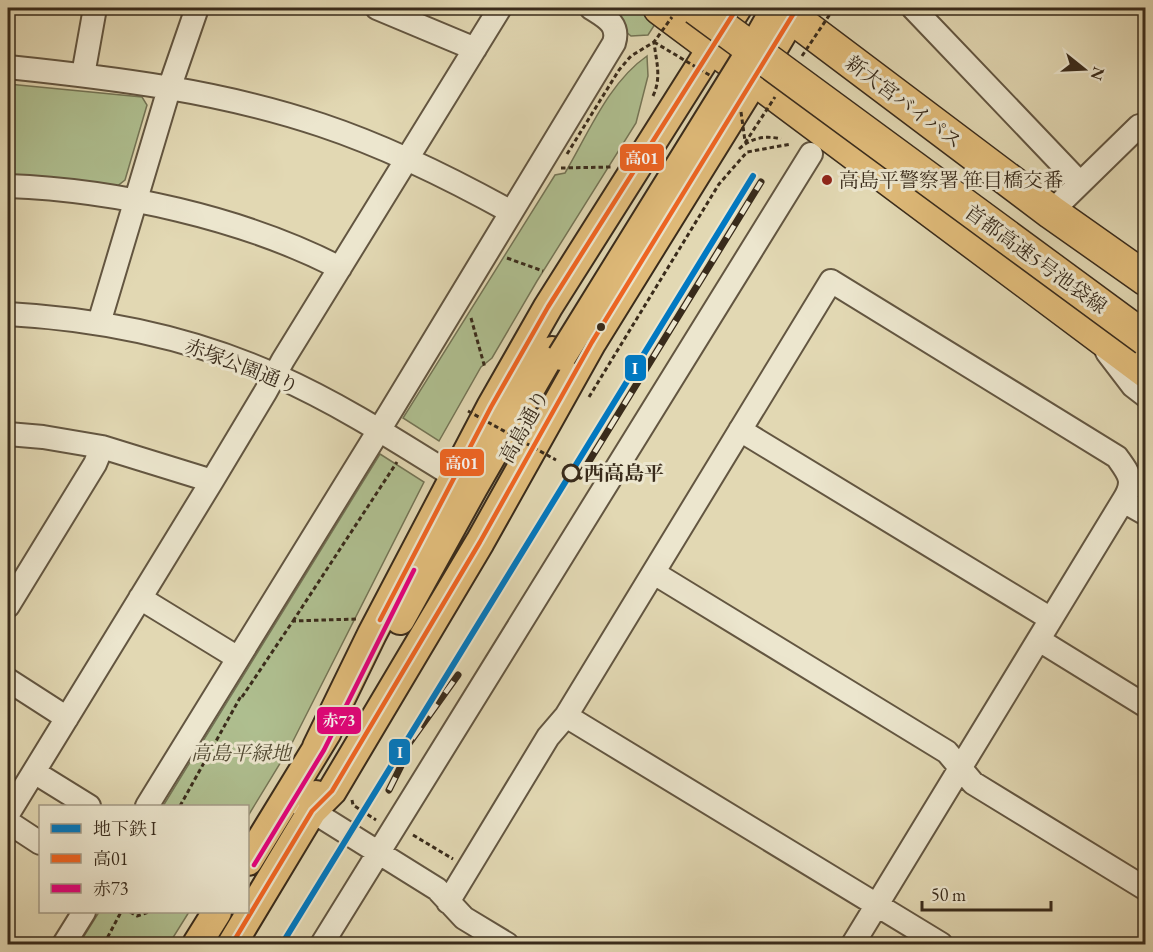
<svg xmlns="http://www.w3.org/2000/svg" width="1153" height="952" font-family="'EB Garamond','Noto Serif JP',serif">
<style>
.green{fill:#afbf90;stroke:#747556;stroke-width:1.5}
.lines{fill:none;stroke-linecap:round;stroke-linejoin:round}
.minor-casing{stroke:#635641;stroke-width:26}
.major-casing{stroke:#392b1b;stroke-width:32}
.highway-casing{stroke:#392b1b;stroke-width:36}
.path{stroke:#392b1b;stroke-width:3;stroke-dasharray:4.5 3;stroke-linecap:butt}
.minor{stroke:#ece6ce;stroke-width:22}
.major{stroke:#e1bc7a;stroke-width:28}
.highway{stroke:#e1bc7a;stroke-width:33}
.rail-casing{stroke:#392b1b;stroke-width:7}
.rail{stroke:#ece6ce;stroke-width:4.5;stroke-dasharray:14;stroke-linecap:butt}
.major-bridge-casing{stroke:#392b1b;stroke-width:32;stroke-linecap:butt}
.highway-bridge-casing{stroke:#392b1b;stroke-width:36;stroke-linecap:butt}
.path-bridge{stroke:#392b1b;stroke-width:3;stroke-dasharray:4.5 3;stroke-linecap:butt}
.major-bridge{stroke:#e1bc7a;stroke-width:28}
.highway-bridge{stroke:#e1bc7a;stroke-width:33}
.bus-1-casing{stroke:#ece6ce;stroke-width:9}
.bus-2-casing{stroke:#ece6ce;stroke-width:9}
.bus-1{stroke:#f26522;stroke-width:4.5}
.bus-2{stroke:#e5007d;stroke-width:4.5}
.metro-1-casing{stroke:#ece6ce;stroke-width:10}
.metro-1{stroke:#0079c2;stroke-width:6}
.poi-dot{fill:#8f2418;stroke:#ece6ce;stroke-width:2}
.bus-dot{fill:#392b1b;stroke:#ece6ce;stroke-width:2}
.stop-dot{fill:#ece6ce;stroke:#392b1b;stroke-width:3}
.labels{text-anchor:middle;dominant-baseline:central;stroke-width:6;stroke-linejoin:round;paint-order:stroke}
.street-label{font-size:20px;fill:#392b1b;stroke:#ece6ce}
.poi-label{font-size:20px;fill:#392b1b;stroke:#ece6ce;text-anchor:start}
.stop-label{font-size:20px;font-weight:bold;fill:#392b1b;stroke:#ece6ce;text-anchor:start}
.park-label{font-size:20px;font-style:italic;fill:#514932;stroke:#ece6ce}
.line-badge{stroke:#ece6ce;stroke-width:2}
.badge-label{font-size:16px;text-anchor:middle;font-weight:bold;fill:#fff}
</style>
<rect width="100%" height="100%" fill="#e2d8b3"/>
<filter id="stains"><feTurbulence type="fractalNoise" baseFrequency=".00333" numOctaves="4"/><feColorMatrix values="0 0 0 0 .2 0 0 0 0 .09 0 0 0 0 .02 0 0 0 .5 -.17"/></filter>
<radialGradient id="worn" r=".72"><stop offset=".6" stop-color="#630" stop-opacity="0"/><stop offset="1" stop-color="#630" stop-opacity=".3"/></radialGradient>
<path class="green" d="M 597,8 L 646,8 L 659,18 L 648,35 L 631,36 Z
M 647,56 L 648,76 L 636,123 L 537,281 L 492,358 L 481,367 L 439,441 L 403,418 L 555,175 L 565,173 C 588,134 609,82 647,56 Z
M 8,84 L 142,97 L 147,105 L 125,180 L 116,187 L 8,178 Z
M 380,454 L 424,482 L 290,747 L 248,816 L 248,806 L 163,806 Z
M 99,912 L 189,912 L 169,944 L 79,944 Z"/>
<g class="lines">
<defs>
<path id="minor" d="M 377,8 L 475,49
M 913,8 L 1080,183
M 8,67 C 113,78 220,91 321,125 C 387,147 450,178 511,212
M 83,75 L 95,8
M 8,186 C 116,190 243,218 340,268
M 1051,212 L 1139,126 L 1146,125
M 8,314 C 99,319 193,338 277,376 C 340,404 397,441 455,477
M 99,323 L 169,89 L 197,8
M 1107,352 L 1133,386 L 1146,396
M 740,430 L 1051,619
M 8,434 L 43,437 L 102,447 L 212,481
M 654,573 L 947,752 L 973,783 L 1146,889
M 140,598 L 238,658
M 8,606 L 95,464 L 102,447
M 1039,640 L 1146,706
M 8,680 L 67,718
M 566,716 L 941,944
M 34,772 L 89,806
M 299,803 L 437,889 L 464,918 L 507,944
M 147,806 L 389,414 L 614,43 C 620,24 605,17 591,8
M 8,814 L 212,481 L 266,391 L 283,360 L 500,8
M 8,822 L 40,843
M 448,902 L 548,737 L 566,716 L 831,281 L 1117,457 C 1129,474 1136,481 1123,501 L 1146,514
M 64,944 L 84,912
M 322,944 L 811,154
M 853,944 L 1123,501"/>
<path id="major" d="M 400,620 L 473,488 L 552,351
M 317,747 L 372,634 L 491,407 L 548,307 L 737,8
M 312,811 L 332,791 L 480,542 L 592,342 L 755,79 L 797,8
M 248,861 L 327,732
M 197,944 L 217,912
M 232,944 L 312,811 L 316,795"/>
<path id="highway" d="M 660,8 L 1146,371
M 780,8 L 1051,212 L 1146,279"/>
</defs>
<use href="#minor" class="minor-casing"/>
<use href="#major" class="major-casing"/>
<use href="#highway" class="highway-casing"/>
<path class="path" d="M 653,96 C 662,77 656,61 654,42
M 739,149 C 751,138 765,135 781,139
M 561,168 L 611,167
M 507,258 L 543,271
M 471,318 L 485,368
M 589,397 L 719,184 L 747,152 L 791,144
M 293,621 L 397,462
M 242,697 L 293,621 L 356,619
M 352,800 L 353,805 L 376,820
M 180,806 L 241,696
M 413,835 L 453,859
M 130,912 L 137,916 L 149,912
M 104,944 L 121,912"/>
<use href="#minor" class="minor"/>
<use href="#major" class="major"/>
<use href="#highway" class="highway"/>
<defs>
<path id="rail" d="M 580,476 L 761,182
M 380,784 L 458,675
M 389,790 L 401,766"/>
</defs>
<use href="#rail" class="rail-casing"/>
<use href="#rail" class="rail"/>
<defs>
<path id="major-bridge" d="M 562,356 L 759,38 L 776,8"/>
<path id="highway-bridge" d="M 696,8 L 1146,339"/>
</defs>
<use href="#major-bridge" class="major-bridge-casing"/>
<use href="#highway-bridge" class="highway-bridge-casing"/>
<path class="path-bridge" d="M 654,42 L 711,76
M 802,56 L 834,8
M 741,112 L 745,141
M 745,143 L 775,97
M 567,154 L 619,70 L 631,56 L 654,42 L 672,17
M 468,411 L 556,460"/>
<use href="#major-bridge" class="major-bridge"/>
<use href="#highway-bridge" class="highway-bridge"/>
<defs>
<path id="bus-1" d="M 380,620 L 491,407 L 548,307 L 737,8
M 232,944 L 312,811 L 332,791 L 480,542 L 592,342 L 797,8"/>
<path id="bus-2" d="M 254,865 L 324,750 L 414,570"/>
</defs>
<use href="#bus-1" class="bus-1-casing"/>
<use href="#bus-2" class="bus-2-casing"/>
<use href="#bus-1" class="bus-1"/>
<use href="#bus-2" class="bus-2"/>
<defs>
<path id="metro-1" d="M 282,944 L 753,176"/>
</defs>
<use href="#metro-1" class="metro-1-casing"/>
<use href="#metro-1" class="metro-1"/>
</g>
<circle class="poi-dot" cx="827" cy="180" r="6"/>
<circle class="bus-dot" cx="601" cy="327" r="5"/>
<circle class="stop-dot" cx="571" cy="473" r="8"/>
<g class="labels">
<g class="street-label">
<text transform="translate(904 102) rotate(37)">新大宮バイパス</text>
<text transform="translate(1036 259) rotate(36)">首都高速5号池袋線</text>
<text transform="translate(242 366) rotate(21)">赤塚公園通り</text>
<text transform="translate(524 426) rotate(-61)">高島通り</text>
</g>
<g class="poi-label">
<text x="839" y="180">高島平警察署 笹目橋交番</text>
</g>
<g class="stop-label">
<text x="584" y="473">西高島平</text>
</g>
<g class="park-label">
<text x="241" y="753">高島平緑地</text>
</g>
</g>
<g class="line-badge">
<rect x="619" y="143" width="46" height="29" rx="6" fill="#f26522"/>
<rect x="624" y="354" width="23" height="28" rx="6" fill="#0079c2"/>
<rect x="439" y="448" width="46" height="29" rx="6" fill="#f26522"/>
<rect x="316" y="706" width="46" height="29" rx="6" fill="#e5007d"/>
<rect x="388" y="738" width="23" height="28" rx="6" fill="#0079c2"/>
</g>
<g class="badge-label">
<text x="642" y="164">高01</text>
<text x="635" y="374">I</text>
<text x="462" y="469">高01</text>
<text x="339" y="726">赤73</text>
<text x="400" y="758">I</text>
</g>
<rect width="1153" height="952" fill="none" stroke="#e2d8b3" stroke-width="30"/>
<rect x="9" y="9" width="1135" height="934" fill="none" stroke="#392b1b" stroke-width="3"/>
<rect x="15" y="15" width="1123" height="922" fill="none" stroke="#392b1b" stroke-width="1.5"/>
<rect x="39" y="805" width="210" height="108" fill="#ece6ce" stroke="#a49b86" stroke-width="1.5"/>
<rect x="51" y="824" width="30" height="9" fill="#0079c2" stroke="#a49b86" stroke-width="1.5"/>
<text x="93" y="835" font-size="18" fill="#392b1b">地下鉄 I</text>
<rect x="51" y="854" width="30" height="9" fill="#f26522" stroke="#a49b86" stroke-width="1.5"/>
<text x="93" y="865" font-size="18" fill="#392b1b">高01</text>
<rect x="51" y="884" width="30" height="9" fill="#e5007d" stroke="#a49b86" stroke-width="1.5"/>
<text x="93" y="895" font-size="18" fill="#392b1b">赤73</text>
<g transform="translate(1084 69) rotate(108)" stroke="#ece6ce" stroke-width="4.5" paint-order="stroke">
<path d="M0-4.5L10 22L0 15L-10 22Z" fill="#392b1b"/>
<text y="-9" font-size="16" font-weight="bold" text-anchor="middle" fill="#392b1b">N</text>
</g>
<path d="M922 901v9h129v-9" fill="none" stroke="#392b1b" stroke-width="3"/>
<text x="931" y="901" font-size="18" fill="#392b1b" stroke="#ece6ce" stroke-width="4.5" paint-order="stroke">50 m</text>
<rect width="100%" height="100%" filter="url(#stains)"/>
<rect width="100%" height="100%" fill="url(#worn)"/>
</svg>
